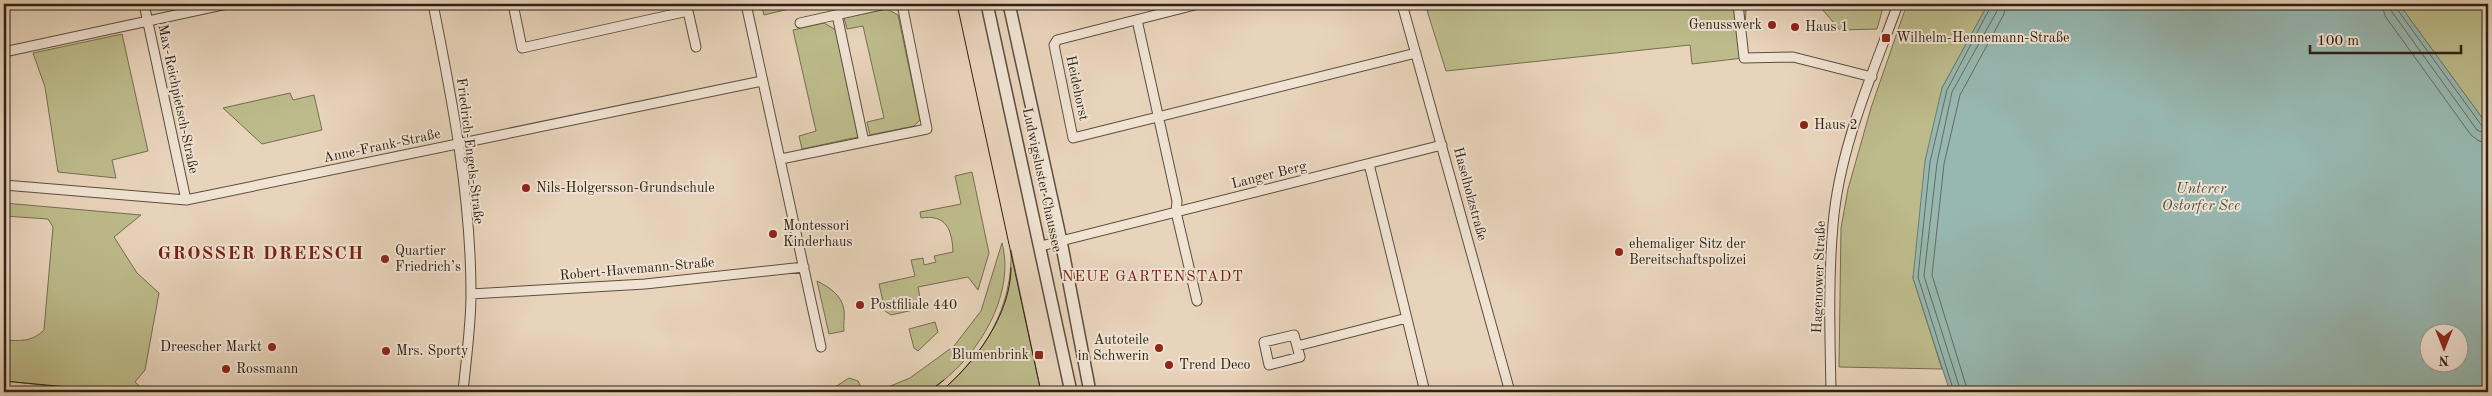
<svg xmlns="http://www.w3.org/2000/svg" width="2492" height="396" font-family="'Old Standard TT',serif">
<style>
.green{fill:#bdbb8b;stroke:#756e50}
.water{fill:#97b8b1;stroke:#6d7c73;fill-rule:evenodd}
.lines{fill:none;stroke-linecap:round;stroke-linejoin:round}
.shore{stroke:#626c63;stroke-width:1}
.minor-casing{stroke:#5c4e3e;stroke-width:11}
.tertiary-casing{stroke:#5c4e3e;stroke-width:14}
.minor{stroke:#f0e3d3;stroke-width:9}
.tertiary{stroke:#f0e3d3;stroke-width:11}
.tram{stroke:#2d2115;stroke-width:1}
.poi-dot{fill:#8f2418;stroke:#f0e3d3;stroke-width:2}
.labels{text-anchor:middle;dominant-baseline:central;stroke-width:4;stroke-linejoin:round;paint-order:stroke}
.poi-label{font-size:14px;fill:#2d2115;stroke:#f0e3d3;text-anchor:start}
.street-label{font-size:14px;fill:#2d2115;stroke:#f0e3d3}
.water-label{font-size:15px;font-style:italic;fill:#4d4e44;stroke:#f0e3d3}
.neighbourhood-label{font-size:15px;letter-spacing:1px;fill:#7a1f14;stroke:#f0e3d3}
.district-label{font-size:19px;font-weight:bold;letter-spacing:1px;fill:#7a1f14;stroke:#f0e3d3}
</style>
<rect width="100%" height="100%" fill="#e8d4bb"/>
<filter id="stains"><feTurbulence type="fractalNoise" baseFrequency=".004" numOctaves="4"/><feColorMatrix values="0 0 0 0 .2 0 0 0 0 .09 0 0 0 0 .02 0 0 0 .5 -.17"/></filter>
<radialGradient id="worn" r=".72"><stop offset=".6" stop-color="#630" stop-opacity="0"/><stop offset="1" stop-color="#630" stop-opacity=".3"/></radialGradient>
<path class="green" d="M 761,4 L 788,4 L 789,9 L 764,15 Z
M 1425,4 L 1564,5 L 1570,4 L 1884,4 L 1877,29 L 1840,30 L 1821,8 L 1784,4 L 1746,10 L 1743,58 L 1692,64 L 1690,45 L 1446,71 Z
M 1907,4 L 1988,4 L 1942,88 L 1913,278 L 1942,369 L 1839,367 L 1841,228 L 1848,189 L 1871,108 Z
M 2399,4 L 2488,4 L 2488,126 Z
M 887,9 L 898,15 L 920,120 L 914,126 L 870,135 L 867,122 L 884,118 L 863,26 L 847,29 L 844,18 Z
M 824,23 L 836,30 L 858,137 L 802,149 L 799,136 L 816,131 L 793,30 Z
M 122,34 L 148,151 L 112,160 L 116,178 L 58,172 L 45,87 L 33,53 Z
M 290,93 L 293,100 L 314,95 L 322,130 L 262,144 L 223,108 Z
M 972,172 L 989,253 L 978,290 L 968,277 L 918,287 L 922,308 L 891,315 L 885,311 L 879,284 L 915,276 L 911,260 L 923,258 L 924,265 L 936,262 L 934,256 L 953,252 C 952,229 946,214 921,218 L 920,212 L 961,204 L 955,176 Z
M 4,203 L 141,215 L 114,237 L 137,273 L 159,293 L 145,370 L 135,382 L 144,390 C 132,396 25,383 4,381 L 4,340 C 20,341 32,342 44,330 L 53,227 L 48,219 L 4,216 Z
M 1002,243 C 1015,292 982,349 945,379 C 940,383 935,389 930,391 C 919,396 888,392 876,392 L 910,378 L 954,346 L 981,311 Z
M 1011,250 L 1041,392 L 940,392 C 984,356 1013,307 1011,250 Z
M 817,281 C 829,287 842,295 844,310 C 845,317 843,324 844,331 L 829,334 Z
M 935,322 L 938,332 L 918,351 L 914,348 L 909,329 Z
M 849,378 L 858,381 L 861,387 L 858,392 L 819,392 L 829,391 Z
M 802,387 L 805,392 L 723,392 L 727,392 Z"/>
<path class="water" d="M 1988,4 L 2399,4 L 2488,126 L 2488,392 L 1950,392 L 1913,278 L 1925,161 L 1942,88 ZM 2430,334 L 2460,334 L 2460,364 L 2430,364 Z"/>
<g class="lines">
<path class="shore" d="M 2382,4 L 2385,16 L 2471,135 L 2479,141 L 2488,143
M 2389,4 L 2392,12 L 2477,130 L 2488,135
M 2396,4 L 2397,9 L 2482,126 L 2488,129
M 1954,392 L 1918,277 L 1930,162 L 1947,90 L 1992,4
M 1961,392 L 1924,276 L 1937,163 L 1952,92 L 1997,11 L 1998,4
M 1968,392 L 1932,275 L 1944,164 L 1960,95 L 2004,14 L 2006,4"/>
<defs>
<path id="minor" d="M 144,4 L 186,200
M 433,4 C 452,99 471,196 471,294 C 471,326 466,360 463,392
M 513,4 L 522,48 L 688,11 L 686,4
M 746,4 L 821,347
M 1199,4 L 1057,40 L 1054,45 L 1073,138 L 1416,53
M 1402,4 L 1510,392
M 1738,4 L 1744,58 L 1793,57 L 1872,77
M 688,11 L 696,47
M 837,15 L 864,142
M 1137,20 L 1177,201 L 1176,212 L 1197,301
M 800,23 L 885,4
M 4,52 L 227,4
M 781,159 L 927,129 L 902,4
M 1369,164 L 1425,392
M 4,185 L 186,200 L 762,81
M 1041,246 L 1442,145
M 471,294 L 645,284 L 804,267
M 1297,346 L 1300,357 L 1269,365 L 1264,342 L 1294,335 L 1297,346 L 1407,318
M 1831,392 C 1830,337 1828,281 1833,225 C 1839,149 1872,75 1898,4"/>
<path id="tertiary" d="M 987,4 L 1071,392
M 1009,4 L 1061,241 L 1090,392"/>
</defs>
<use href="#minor" class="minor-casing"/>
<use href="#tertiary" class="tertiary-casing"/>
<use href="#minor" class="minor"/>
<use href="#tertiary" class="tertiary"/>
<path class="tram" d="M 957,4 L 1041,392
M 4,381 L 120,392
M 928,392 L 944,380
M 940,392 C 974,364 1011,315 1011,268"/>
</g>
<g class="poi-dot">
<circle cx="1772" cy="25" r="5"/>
<circle cx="1795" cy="27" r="5"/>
<rect x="1881" y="33" width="10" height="10" rx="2.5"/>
<circle cx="1804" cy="125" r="5"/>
<circle cx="526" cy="188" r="5"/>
<circle cx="773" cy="234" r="5"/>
<circle cx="1619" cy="252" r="5"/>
<circle cx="385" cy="259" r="5"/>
<circle cx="860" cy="305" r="5"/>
<circle cx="272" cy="347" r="5"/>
<circle cx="1159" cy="348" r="5"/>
<circle cx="386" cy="351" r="5"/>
<rect x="1034" y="350" width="10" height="10" rx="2.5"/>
<circle cx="1169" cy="365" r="5"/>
<circle cx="226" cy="369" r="5"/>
</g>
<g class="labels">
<g class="poi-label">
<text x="1762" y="25" text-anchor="end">Genusswerk</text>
<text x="1805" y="27">Haus 1</text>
<text x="1896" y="38">Wilhelm-Hennemann-Straße</text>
<text x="1814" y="125">Haus 2</text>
<text x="536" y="188">Nils-Holgersson-Grundschule</text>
<text x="783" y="226">Montessori<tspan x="783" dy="16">Kinderhaus</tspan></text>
<text x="1629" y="244">ehemaliger Sitz der<tspan x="1629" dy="16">Bereitschaftspolizei</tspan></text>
<text x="395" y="251">Quartier<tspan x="395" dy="16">Friedrich’s</tspan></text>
<text x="870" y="305">Postfiliale 440</text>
<text x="1149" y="340" text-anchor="end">Autoteile<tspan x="1149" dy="16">in Schwerin</tspan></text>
<text x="262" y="347" text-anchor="end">Dreescher Markt</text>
<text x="396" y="351">Mrs. Sporty</text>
<text x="1029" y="355" text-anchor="end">Blumenbrink</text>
<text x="1179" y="365">Trend Deco</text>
<text x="236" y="369">Rossmann</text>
</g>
<g class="street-label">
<text transform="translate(1077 88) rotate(78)">Heidehorst</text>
<text transform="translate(178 99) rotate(78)">Max-Reichpietsch-Straße</text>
<text transform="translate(382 146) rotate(-12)">Anne-Frank-Straße</text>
<text transform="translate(470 151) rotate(83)">Friedrich-Engels-Straße</text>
<text transform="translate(1269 175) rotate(-14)">Langer Berg</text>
<text transform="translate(1042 180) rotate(78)">Ludwigsluster Chaussee</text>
<text transform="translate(1470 194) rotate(75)">Haselholzstraße</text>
<text transform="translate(637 269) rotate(-5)">Robert-Havemann-Straße</text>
<text transform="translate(1819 277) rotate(-88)">Hagenower Straße</text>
</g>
<g class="water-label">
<text x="2201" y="189">Unterer<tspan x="2201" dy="17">Ostorfer See</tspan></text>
</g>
<g class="neighbourhood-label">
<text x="1153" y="277">NEUE GARTENSTADT</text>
</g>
<g class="district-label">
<text x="261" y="254">GROSSER DREESCH</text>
</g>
</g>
<rect width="2492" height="396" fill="none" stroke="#e8d4bb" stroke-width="20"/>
<rect x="5" y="5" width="2482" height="386" fill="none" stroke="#2d2115" stroke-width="2.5"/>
<rect x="10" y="10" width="2472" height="376" fill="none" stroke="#2d2115"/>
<g transform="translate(2444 348) rotate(180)"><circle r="24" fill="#f0e3d3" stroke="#a29587"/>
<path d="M0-4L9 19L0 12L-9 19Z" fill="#8f2418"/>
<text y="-8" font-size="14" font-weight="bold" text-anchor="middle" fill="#2d2115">N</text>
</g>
<path d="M2310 45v8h151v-8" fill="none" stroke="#2d2115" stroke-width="2.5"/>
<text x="2317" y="45" font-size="15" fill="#2d2115" stroke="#f0e3d3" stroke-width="4" paint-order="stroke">100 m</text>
<rect width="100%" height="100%" filter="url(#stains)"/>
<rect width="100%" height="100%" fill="url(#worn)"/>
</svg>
